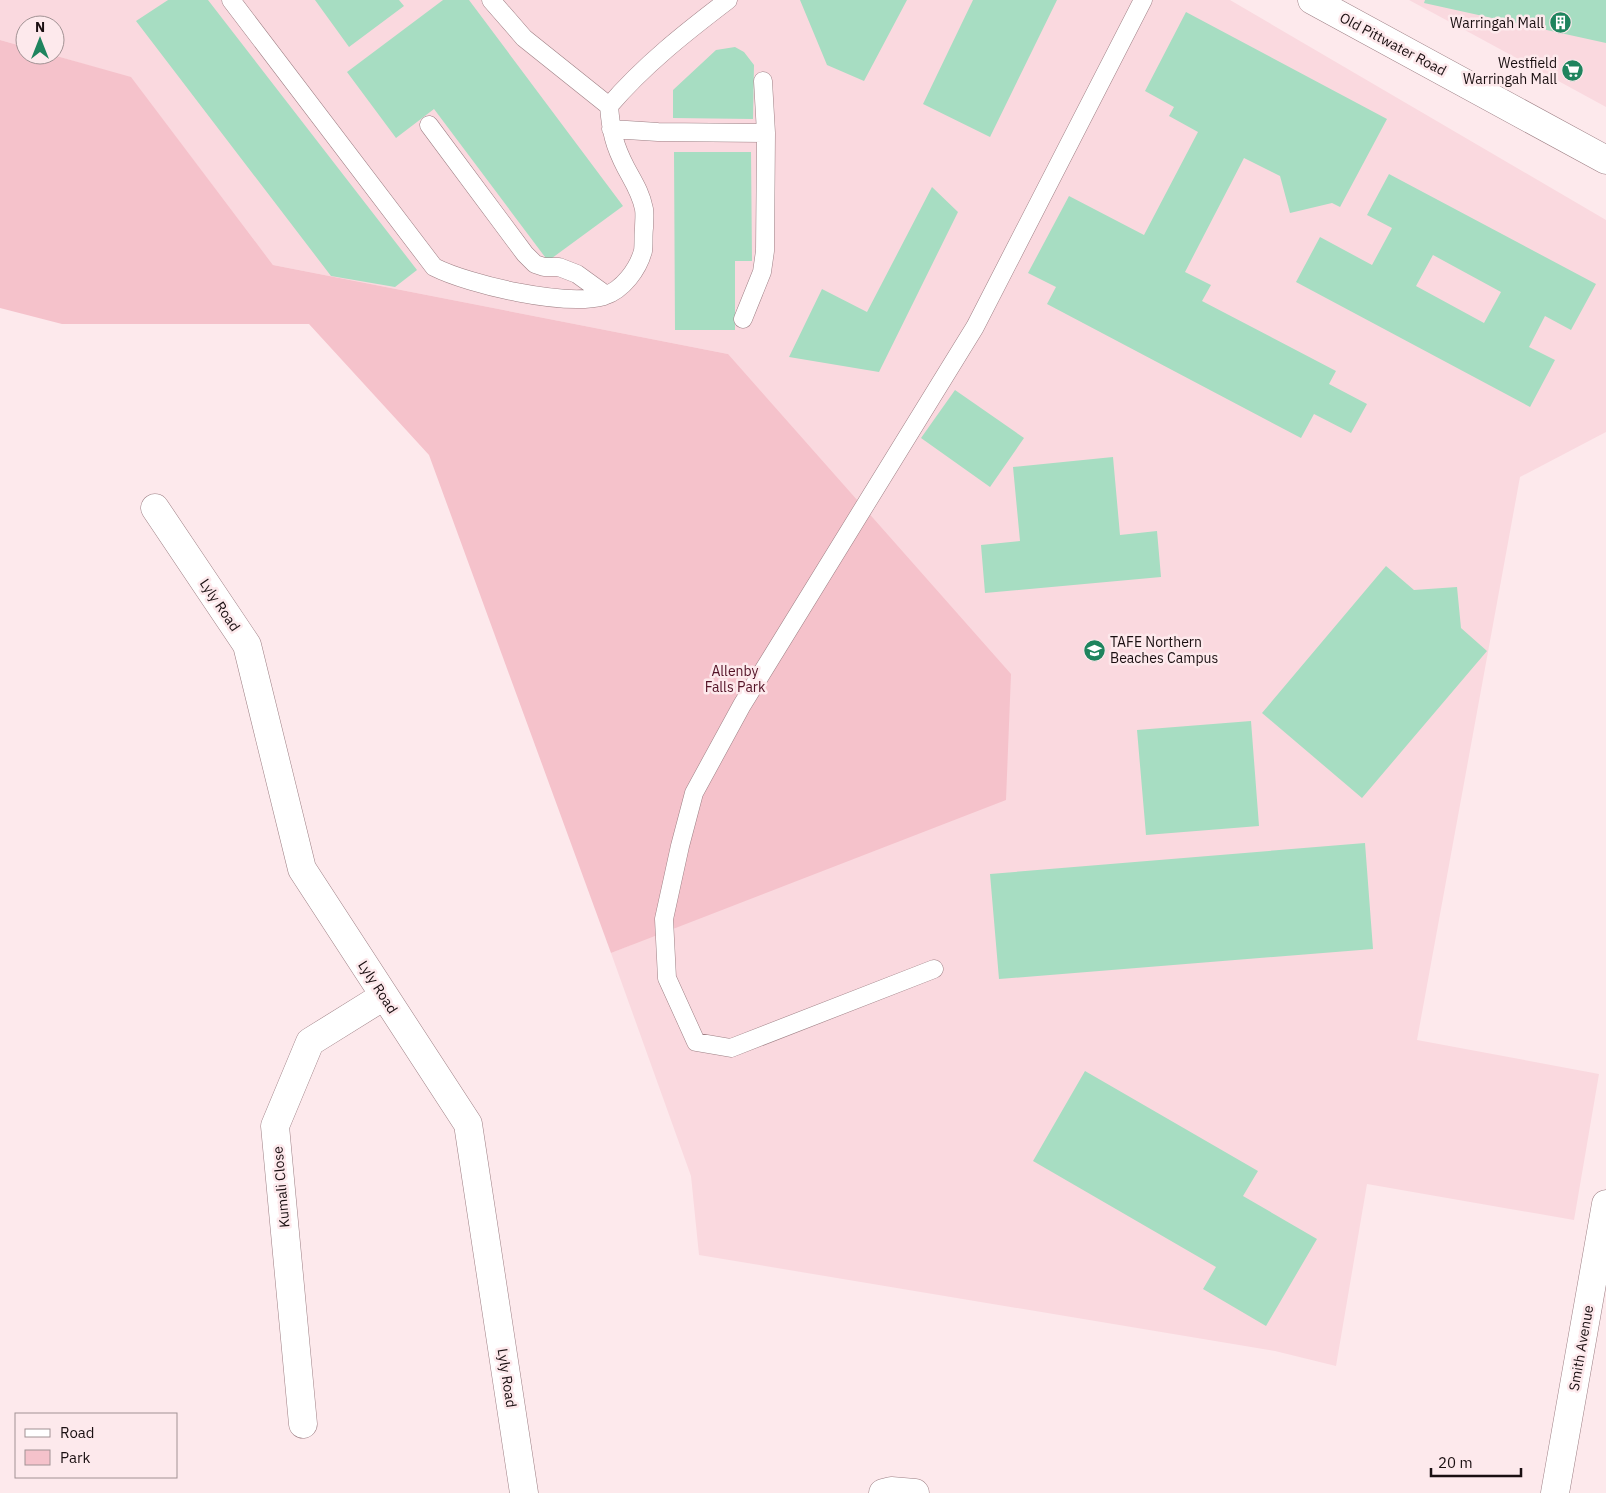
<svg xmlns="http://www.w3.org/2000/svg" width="1606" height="1493" font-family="'IBM Plex Sans',sans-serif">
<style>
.built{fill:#fad9df}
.green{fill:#f5c2cb}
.building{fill:#a7ddc2;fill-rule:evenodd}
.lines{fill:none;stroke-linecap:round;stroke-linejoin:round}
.lane-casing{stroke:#9d7f84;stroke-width:19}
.street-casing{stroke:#9d7f84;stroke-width:29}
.secondary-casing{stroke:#9d7f84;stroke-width:29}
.lane{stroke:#fff;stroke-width:18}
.street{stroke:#fff;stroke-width:28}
.secondary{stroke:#fff;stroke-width:28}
.labels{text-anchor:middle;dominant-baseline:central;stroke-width:5;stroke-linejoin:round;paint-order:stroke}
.poi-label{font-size:14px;fill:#1a0f11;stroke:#fde9ec;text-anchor:end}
.street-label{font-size:14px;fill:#1a0f11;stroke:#fde9ec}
.park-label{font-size:14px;fill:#531226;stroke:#fde9ec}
</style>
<rect width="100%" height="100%" fill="#fde9ec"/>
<path class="built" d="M 0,0 L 1230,0 L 1606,220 L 1606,432 L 1520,477 L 1417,1040 L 1599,1074 L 1574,1220 L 1367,1184 L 1336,1366 L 1275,1351 L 699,1255 L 691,1176 L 611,953 L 631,945 L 728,354 L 273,265 L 131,78 L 53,55 L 55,55 L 55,25 L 25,25 L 25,47 L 0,40 Z
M 1409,0 L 1606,0 L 1606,107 L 1474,35 Z"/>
<path class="green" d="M 0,40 L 25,47 L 25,55 L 53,55 L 131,77 L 273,265 L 728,354 L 1011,674 L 1006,800 L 611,953 L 429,455 L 309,324 L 62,324 L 0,308 Z"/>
<path class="building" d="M 168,0 L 208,0 L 417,270 L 395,287 L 331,276 L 136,21 Z
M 315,0 L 399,0 L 404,6 L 349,47 Z
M 443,0 L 469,0 L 623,206 L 548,261 L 434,109 L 396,138 L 347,72 Z
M 800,0 L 907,0 L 864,81 L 827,65 Z
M 973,0 L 1057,0 L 990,137 L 923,104 Z
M 1425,0 L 1606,0 L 1606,43 L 1424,3 Z
M 1186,12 L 1387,119 L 1340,207 L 1332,203 L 1290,213 L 1280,176 L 1244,158 L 1185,272 L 1211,285 L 1202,301 L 1336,371 L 1329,384 L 1367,404 L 1351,433 L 1314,414 L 1301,438 L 1047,304 L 1056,287 L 1028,273 L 1069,196 L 1144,235 L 1198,132 L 1169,116 L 1174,107 L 1145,91 Z
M 735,47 L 744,52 L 754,65 L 753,119 L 673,118 L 673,90 L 716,50 Z
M 674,152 L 751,152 L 752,261 L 735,261 L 735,330 L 675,330 Z
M 1389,174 L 1596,284 L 1571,330 L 1545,316 L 1529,347 L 1555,360 L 1530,407 L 1296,282 L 1320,237 L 1372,265 L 1392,228 L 1367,215 ZM 1433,255 L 1501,292 L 1484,323 L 1416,286 Z
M 932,187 L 958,212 L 879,372 L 789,357 L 822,289 L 867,312 Z
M 955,390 L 1024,438 L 990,487 L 921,438 Z
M 1113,457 L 1120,535 L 1157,531 L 1161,577 L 985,593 L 981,545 L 1020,541 L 1013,467 Z
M 1386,566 L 1414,590 L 1457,587 L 1461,628 L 1487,651 L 1362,798 L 1262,713 Z
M 1251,721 L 1259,826 L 1146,835 L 1137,730 Z
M 1365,843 L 1373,949 L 999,979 L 990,874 Z
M 1085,1071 L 1258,1171 L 1243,1196 L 1317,1239 L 1266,1326 L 1203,1289 L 1216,1267 L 1033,1161 Z"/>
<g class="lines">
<defs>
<path id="lane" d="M 231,0 L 434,267 C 470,285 565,307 604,296 C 623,290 638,269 643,251 C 644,244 643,235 644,228 C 644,222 645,215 644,209 C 641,193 633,181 626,168 C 614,145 611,131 609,106 C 644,65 686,32 728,0
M 491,0 L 524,38 L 609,106
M 429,125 L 525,254 L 535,264 L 544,267 L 559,267 L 577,274 L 606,295
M 611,129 L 658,132 L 766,133
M 743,319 L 762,272 L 765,251 L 766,133 L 763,81
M 934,969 L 731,1048 L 696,1042 L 667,978 L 664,919 L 680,846 L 694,793 L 742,705 L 975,327 L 1143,0"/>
<path id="street" d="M 155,508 L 247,645 L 302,869 L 468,1124 L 524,1493
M 303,1424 L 275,1126 L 310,1042 L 384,996
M 883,1493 L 891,1491 L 915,1493
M 1555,1493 L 1606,1204"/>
<path id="secondary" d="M 1312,0 L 1606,160"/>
</defs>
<use href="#lane" class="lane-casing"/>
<use href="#street" class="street-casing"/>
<use href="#secondary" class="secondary-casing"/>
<use href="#lane" class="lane"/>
<use href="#street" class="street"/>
<use href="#secondary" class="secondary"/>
</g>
<defs>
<symbol id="building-disc" viewBox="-11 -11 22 22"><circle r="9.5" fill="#1f845e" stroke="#fde9ec"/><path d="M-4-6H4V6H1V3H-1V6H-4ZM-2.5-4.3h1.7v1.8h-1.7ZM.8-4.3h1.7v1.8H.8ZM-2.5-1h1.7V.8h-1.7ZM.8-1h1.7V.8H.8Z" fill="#fff"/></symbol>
<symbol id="supermarket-disc" viewBox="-11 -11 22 22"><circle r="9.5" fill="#1f845e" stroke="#fde9ec"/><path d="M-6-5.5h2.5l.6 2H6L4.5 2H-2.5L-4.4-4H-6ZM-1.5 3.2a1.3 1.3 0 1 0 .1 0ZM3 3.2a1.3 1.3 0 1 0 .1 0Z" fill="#fff"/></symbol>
<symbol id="university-disc" viewBox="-11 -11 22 22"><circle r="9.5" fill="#1f845e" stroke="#fde9ec"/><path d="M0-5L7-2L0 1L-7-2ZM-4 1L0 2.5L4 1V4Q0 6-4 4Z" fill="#fff"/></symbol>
</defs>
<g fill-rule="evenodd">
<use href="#building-disc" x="1548" y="10" width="25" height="25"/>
<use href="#supermarket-disc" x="1560" y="58" width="25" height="25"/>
<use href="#university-disc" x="1082" y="638" width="25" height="25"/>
</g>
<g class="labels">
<g class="poi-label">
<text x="1544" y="23">Warringah Mall</text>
<text x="1557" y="63">Westfield<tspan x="1557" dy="16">Warringah Mall</tspan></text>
<text x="1110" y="642" text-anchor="start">TAFE Northern<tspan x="1110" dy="16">Beaches Campus</tspan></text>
</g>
<g class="street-label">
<text transform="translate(1393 44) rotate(28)">Old Pittwater Road</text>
<text transform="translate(220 605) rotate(56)">Lyly Road</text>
<text transform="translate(378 987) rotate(57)">Lyly Road</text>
<text transform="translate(281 1187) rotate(-95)">Kumali Close</text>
<text transform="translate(1581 1348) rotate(-80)">Smith Avenue</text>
<text transform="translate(507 1378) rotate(81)">Lyly Road</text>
</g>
<g class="park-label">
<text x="735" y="671">Allenby<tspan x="735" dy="16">Falls Park</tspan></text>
</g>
</g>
<rect x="15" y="1413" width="162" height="65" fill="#fde9ec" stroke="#a29294"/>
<rect x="25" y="1429" width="25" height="8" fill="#ffffff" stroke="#a29294"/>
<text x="60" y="1438" font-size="15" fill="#1a0f11">Road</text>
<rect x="25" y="1450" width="25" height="15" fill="#f5c2cb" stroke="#a29294"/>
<text x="60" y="1463" font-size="15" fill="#1a0f11">Park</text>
<g transform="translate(40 40)"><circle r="24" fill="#fde9ec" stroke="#a29294"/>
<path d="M0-4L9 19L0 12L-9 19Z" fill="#1f845e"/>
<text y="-8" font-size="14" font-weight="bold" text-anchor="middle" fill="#1a0f11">N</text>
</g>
<path d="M1431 1468v8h90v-8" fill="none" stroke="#1a0f11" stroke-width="2.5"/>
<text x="1438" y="1468" font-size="15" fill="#1a0f11" stroke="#fde9ec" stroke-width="4" paint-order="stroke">20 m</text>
</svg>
